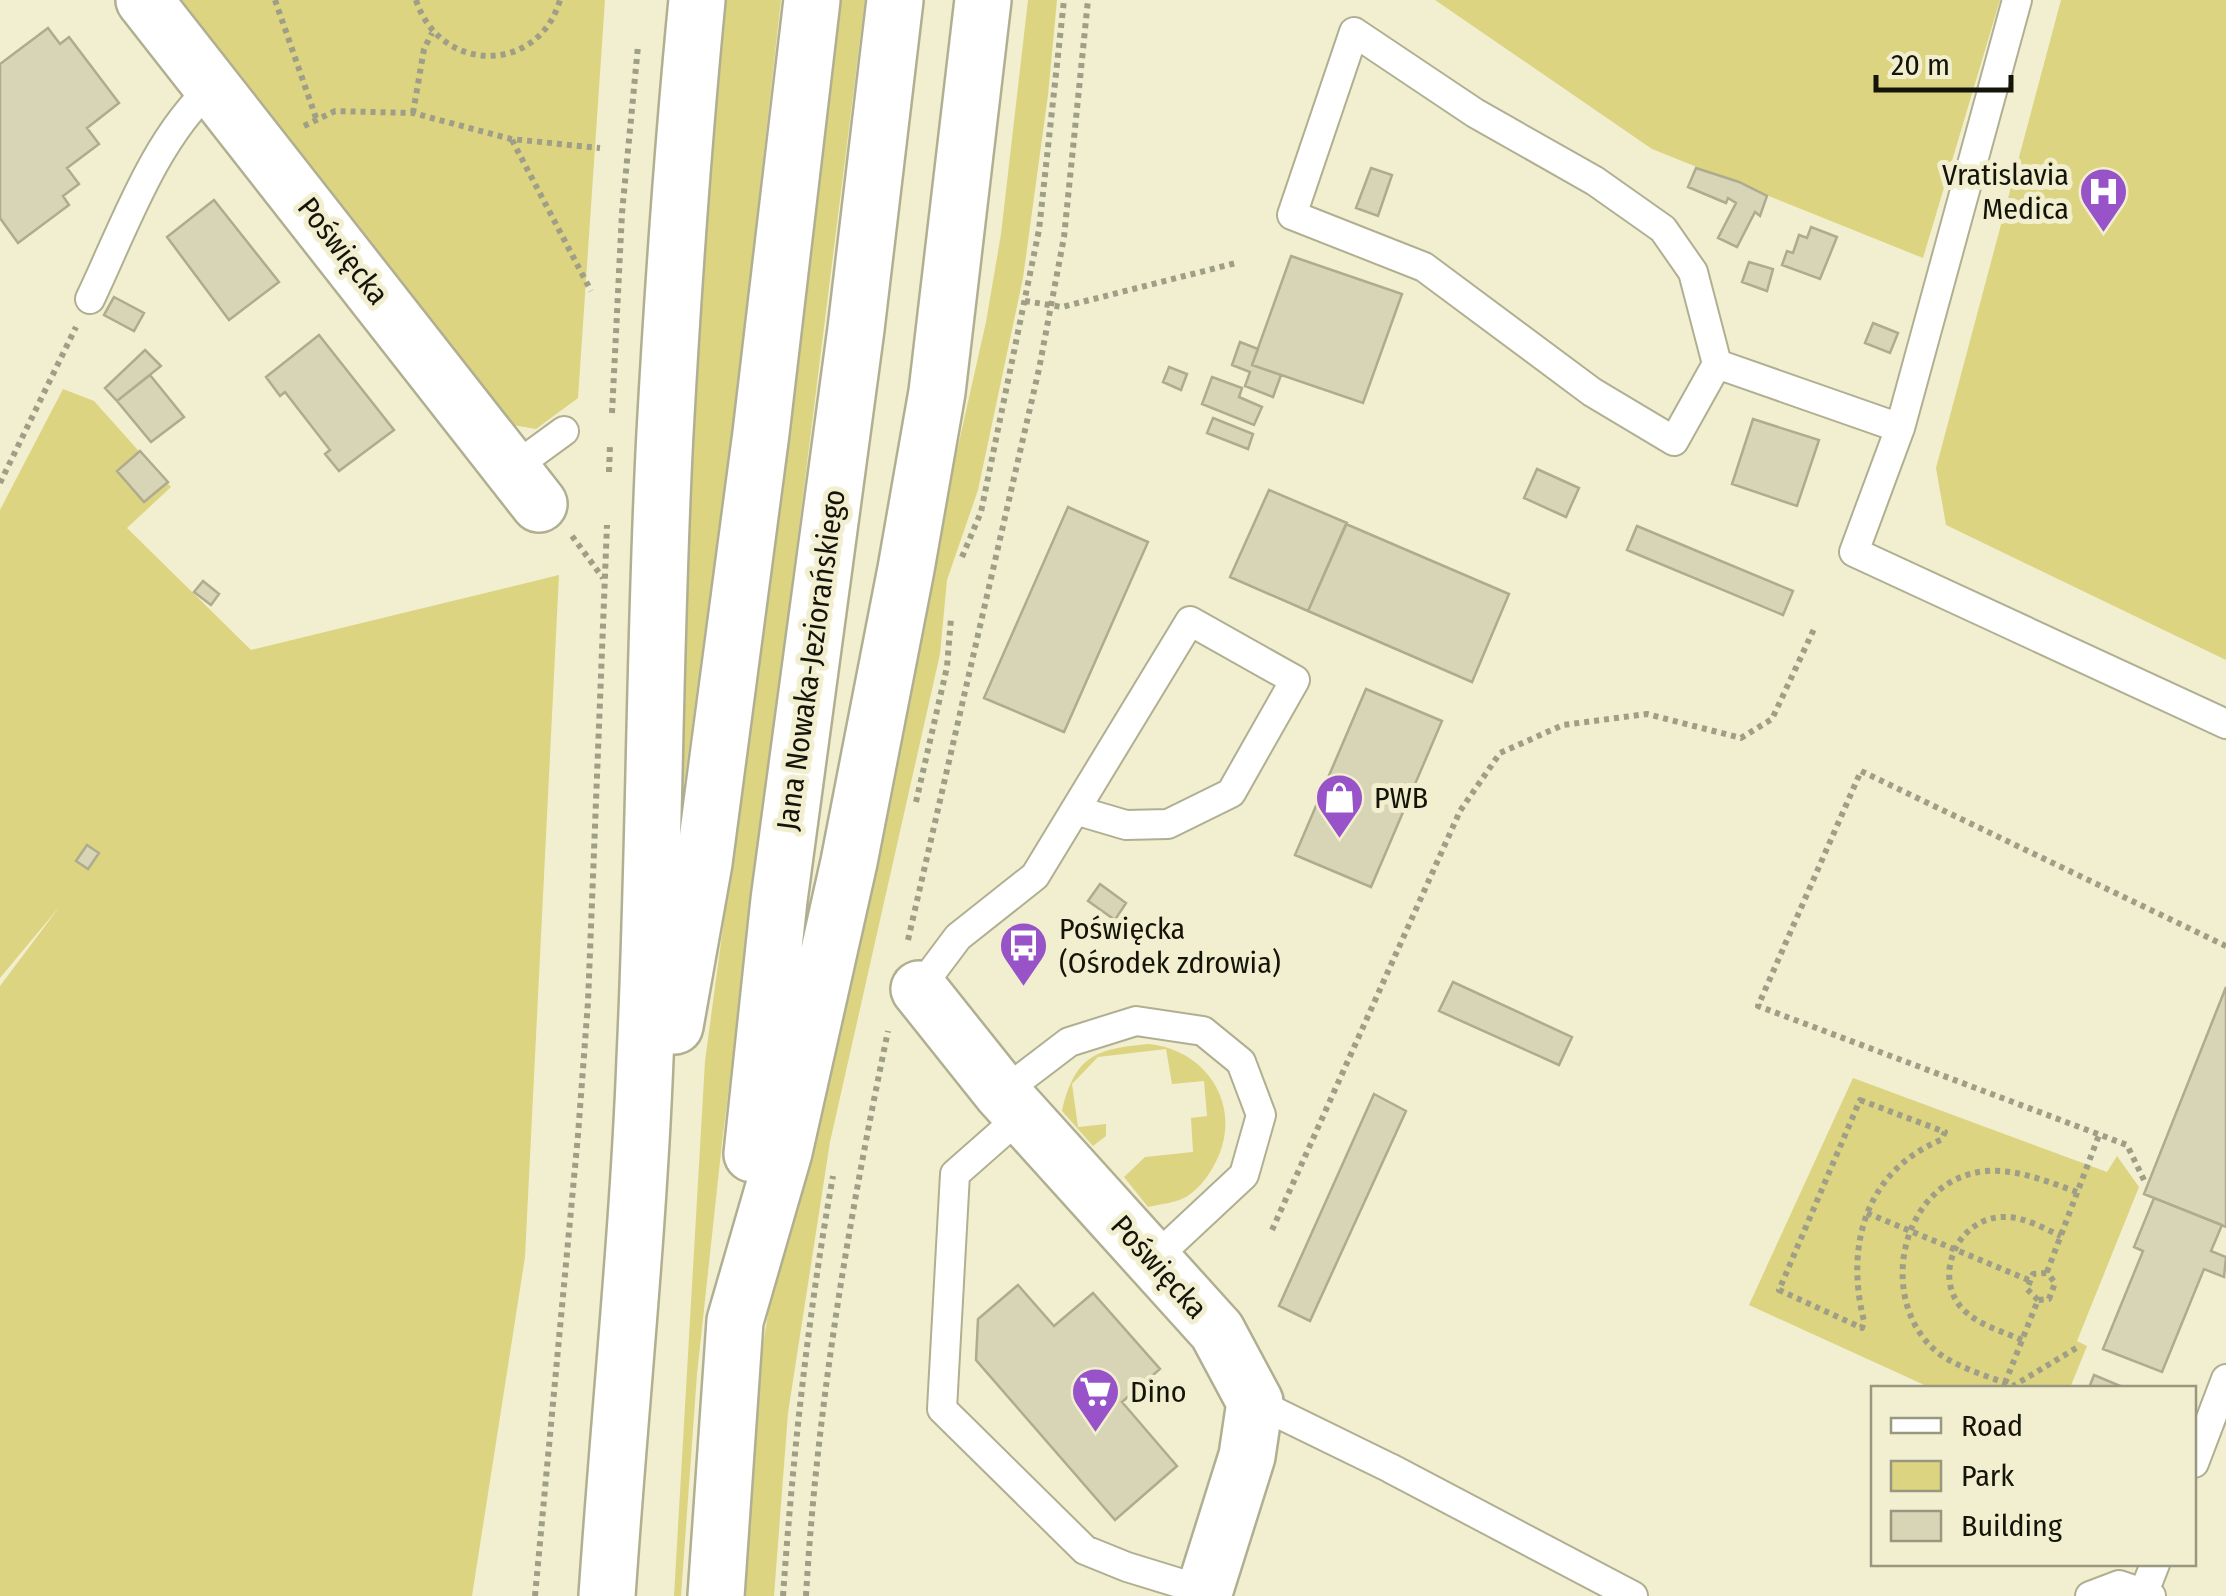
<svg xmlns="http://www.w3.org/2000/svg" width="2226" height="1596" font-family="'Fira Sans Condensed',sans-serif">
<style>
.green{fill:#dcd481}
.building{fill:#d7d5b6;stroke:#aeab8e;stroke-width:2.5}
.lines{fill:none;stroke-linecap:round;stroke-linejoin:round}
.lane-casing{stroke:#b1af91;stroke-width:32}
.street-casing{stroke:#b1af91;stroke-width:60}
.secondary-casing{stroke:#b1af91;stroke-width:60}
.path{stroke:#9f9e86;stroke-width:6;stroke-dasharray:5 5;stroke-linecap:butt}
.lane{stroke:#fff;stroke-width:28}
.street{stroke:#fff;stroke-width:55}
.secondary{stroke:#fff;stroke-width:55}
.labels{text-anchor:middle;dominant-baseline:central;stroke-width:10;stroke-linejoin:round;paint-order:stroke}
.poi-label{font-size:30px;fill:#151409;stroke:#f1efd0;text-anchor:start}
.street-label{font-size:30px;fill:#151409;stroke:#f1efd0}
</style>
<rect width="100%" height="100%" fill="#f1efd0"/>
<path class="green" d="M 170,0 L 605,0 L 578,398 L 536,429 L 500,423 Z
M 716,0 L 781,0 L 734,419 L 673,864 L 674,697 Z
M 841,0 L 865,0 L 722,1143 L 697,1374 L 681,1596 L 674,1596 L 705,1061 L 781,497 Z
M 1028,0 L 1057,0 L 1048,95 L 1023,278 L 978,490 L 947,580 L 940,654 L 830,1142 L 788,1413 L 774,1596 L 737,1596 L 759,1369 L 782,1229 L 986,322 L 1001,234 Z
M 1435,0 L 2000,0 L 1923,258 L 1652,149 Z
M 2061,0 L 2226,0 L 2226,660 L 1946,525 L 1936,468 Z
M 63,389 L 94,401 L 171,487 L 127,528 L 251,650 L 559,575 L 525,1257 L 472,1596 L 0,1596 L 0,986 L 60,906 L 0,978 L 0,510 Z
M 1148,1044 C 1204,1049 1241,1101 1219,1155 C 1212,1171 1202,1187 1186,1197 C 1175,1203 1161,1204 1148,1207 L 1124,1177 L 1145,1157 L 1193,1152 L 1191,1118 L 1207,1116 L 1204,1081 L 1172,1084 L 1166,1049 L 1098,1057 L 1072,1084 L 1078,1127 L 1106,1124 L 1106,1136 L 1093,1146 L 1062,1111 C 1075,1055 1096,1049 1148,1044 Z
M 1853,1078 L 2107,1172 L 2117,1156 L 2139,1187 L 2077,1341 L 2087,1346 L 2070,1388 L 1931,1388 L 1749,1305 Z"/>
<path class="building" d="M 48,28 L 60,44 L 69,37 L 119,103 L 87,128 L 99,144 L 67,168 L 79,184 L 63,196 L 69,205 L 18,243 L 0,218 L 0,64 Z
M 1371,168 L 1392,175 L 1378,216 L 1356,208 Z
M 1696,168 L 1739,182 L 1767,196 L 1760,216 L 1755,212 L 1737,247 L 1718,238 L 1736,203 L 1728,198 L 1726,203 L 1688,187 Z
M 214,200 L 279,282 L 229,320 L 167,237 Z
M 1811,227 L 1837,237 L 1820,279 L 1782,265 L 1787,251 L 1793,253 L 1799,235 L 1807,238 Z
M 1291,256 L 1402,294 L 1363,403 L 1252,365 Z
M 1749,262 L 1773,269 L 1767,291 L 1742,282 Z
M 114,297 L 144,313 L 134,331 L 104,315 Z
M 1873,323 L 1898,333 L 1890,353 L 1865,343 Z
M 319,335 L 394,430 L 339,471 L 325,454 L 330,450 L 285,392 L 280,396 L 266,377 Z
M 1240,342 L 1258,349 L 1252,365 L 1281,375 L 1273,397 L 1245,386 L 1250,372 L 1232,365 Z
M 145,350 L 161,366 L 117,401 L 105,388 Z
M 1169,367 L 1187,374 L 1181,390 L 1163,382 Z
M 150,375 L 184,417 L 151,442 L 117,401 Z
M 1212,377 L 1242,388 L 1239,397 L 1262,407 L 1254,425 L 1202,404 Z
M 1213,418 L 1253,434 L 1248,449 L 1207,433 Z
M 1753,419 L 1819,440 L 1797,506 L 1732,484 Z
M 140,451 L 168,482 L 144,502 L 117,471 Z
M 1537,469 L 1579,488 L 1566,517 L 1524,498 Z
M 1269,490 L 1347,523 L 1308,611 L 1230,577 Z
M 1068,507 L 1148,542 L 1064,732 L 984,698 Z
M 1346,524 L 1509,594 L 1472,682 L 1308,611 Z
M 1637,526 L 1793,591 L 1783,615 L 1627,550 Z
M 203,581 L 219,594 L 211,605 L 194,592 Z
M 1366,689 L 1442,721 L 1371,887 L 1295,855 Z
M 87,845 L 99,853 L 88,869 L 76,861 Z
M 1100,884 L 1126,903 L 1115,920 L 1088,901 Z
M 1453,982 L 1572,1037 L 1559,1065 L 1439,1011 Z
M 2226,987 L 2226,1227 L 2144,1194 Z
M 1374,1094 L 1406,1111 L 1310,1321 L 1279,1306 Z
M 2154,1198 L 2222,1225 L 2211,1251 L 2226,1257 L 2224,1277 L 2204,1269 L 2162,1372 L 2103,1349 L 2143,1251 L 2134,1247 Z
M 1018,1285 L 1054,1326 L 1093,1293 L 1160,1369 L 1122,1402 L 1177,1466 L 1115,1520 L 976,1360 L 978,1319 Z
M 2094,1375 L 2125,1388 L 2089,1388 Z"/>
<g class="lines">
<defs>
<path id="lane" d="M 2017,0 L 1900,428 L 1854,552 L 2226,724
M 90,299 C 124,228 154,139 213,86
M 1717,364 L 1674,441 L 1592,392 L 1424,267 L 1292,215 L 1354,32 L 1475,113 L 1595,181 L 1663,229 L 1693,272 L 1717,364 L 1900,428
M 512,469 L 564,431
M 919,989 L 958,937 L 1035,876 L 1190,621 L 1295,680 L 1231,793 L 1168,824 L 1126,825 L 1075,810
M 1002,1093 L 1069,1042 L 1136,1021 L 1203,1031 L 1241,1062 L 1261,1115 L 1244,1175 L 1153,1260
M 1022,1115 L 955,1174 L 942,1409 L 1085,1550 L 1127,1567 L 1205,1591
M 1255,1402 L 1390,1468 L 1633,1596
M 2194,1463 L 2226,1379
M 2144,1592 L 2155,1564
M 2090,1596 L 2119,1585 L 2151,1596"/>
<path id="street" d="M 144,0 L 539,504
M 919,989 L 1002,1093 L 1217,1331 L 1255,1402 L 1247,1456 L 1203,1596"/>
<path id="secondary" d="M 675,1026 L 704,863 L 761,433 L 812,0
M 752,1154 L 779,900 L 856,329 L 895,0
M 607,1596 C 619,1417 638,1238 645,1059 C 655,850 654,641 665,433 C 673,288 683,144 697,0
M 716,1596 L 735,1321 L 784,1152 L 849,862 L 906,569 L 937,392 L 983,0"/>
</defs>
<use href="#lane" class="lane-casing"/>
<use href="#street" class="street-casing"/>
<use href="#secondary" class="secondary-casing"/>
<path class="path" d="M 275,0 L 316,118
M 416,0 C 440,74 538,75 560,0
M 413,113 L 424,49 L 432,33
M 304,126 L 335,111 L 413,113 L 511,139 L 600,148
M 512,140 L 591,291
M 1025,301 L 1062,307 L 1236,263
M 612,413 L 622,213 L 638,46
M 609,472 L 610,445
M 0,483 L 76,327
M 572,536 L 603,578
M 962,557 L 981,512 L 1039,230 L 1064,0
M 916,802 L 947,667 L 951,618
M 908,940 L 1039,369 L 1064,237 L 1088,0
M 1860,1100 L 1945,1132 L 1941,1140 C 1865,1171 1845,1247 1864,1321 L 1862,1328 L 1779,1290 Z
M 2144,1180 L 2127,1145 L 1758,1006 L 1861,771 L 2226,946
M 2077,1192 C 2049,1182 2018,1169 1987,1171 C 1898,1178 1874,1306 1941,1355 C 1960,1368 1984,1375 2005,1383 L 2013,1386 L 2078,1347
M 1867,1213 L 2031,1281
M 1272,1230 L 1460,811 L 1500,753 L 1563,725 L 1647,714 L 1741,738 L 1772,719 L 1814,629
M 2047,1272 L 2099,1135
M 2038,1300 L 2027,1289 L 2033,1274 L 2046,1273
M 2022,1340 C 2004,1332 1982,1326 1967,1313 C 1930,1282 1955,1218 2003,1217 C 2023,1216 2043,1228 2061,1236
M 2005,1383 L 2038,1300 L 2049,1299 L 2055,1283 L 2047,1272
M 535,1596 L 578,1135 L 588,1002 L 607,525
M 783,1596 C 793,1454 808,1315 833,1176
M 806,1596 C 817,1405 849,1218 888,1031"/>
<use href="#lane" class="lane"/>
<use href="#street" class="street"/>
<use href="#secondary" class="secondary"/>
</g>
<defs>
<symbol id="hospital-pin" viewBox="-11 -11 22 30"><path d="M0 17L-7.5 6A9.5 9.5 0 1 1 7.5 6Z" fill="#9753c7" stroke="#f1efd0"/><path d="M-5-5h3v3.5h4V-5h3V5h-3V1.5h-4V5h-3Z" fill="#fff"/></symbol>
<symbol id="shop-pin" viewBox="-11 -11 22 30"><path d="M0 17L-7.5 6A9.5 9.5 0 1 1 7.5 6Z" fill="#9753c7" stroke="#f1efd0"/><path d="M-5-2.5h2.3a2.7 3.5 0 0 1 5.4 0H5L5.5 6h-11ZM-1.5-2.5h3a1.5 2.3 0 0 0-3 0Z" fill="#fff"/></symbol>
<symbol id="bus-pin" viewBox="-11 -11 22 30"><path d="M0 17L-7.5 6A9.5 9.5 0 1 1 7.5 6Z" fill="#9753c7" stroke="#f1efd0"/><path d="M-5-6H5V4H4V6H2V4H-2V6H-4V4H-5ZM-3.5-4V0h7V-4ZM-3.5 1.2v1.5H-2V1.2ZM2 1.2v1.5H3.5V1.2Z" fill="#fff"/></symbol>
<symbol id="supermarket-pin" viewBox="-11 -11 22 30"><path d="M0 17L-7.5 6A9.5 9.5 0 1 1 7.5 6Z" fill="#9753c7" stroke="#f1efd0"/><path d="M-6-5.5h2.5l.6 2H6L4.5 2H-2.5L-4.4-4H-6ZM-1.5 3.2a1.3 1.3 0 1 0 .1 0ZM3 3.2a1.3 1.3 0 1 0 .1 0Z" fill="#fff"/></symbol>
</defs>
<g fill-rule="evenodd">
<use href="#hospital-pin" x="2076" y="164" width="55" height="75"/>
<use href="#shop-pin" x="1312" y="770" width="55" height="75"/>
<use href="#bus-pin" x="996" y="918" width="55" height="75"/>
<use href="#supermarket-pin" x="1068" y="1364" width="55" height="75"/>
</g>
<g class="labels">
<g class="poi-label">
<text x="2069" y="175" text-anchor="end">Vratislavia<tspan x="2069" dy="34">Medica</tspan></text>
<text x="1374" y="798">PWB</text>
<text x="1059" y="929">Poświęcka<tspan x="1059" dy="34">(Ośrodek zdrowia)</tspan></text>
<text x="1130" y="1392">Dino</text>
</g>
<g class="street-label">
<text transform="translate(343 251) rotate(52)">Poświęcka</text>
<text transform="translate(811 660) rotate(-82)">Jana Nowaka-Jeziorańskiego</text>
<text transform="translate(1159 1267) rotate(48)">Poświęcka</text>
</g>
</g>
<rect x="1871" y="1386" width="325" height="180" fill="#f1efd0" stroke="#999780" stroke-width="2.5"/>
<rect x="1891" y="1418" width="50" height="15" fill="#ffffff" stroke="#999780" stroke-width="2.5"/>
<text x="1961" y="1436" font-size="30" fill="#151409">Road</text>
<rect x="1891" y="1461" width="50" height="30" fill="#dcd481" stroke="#999780" stroke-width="2.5"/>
<text x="1961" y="1486" font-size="30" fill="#151409">Park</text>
<rect x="1891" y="1511" width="50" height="30" fill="#d7d5b6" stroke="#999780" stroke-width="2.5"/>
<text x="1961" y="1536" font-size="30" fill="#151409">Building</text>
<path d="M1876 75v15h135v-15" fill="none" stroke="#151409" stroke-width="5"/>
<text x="1891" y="75" font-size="30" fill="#151409" stroke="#f1efd0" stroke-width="8" paint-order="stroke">20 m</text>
</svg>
